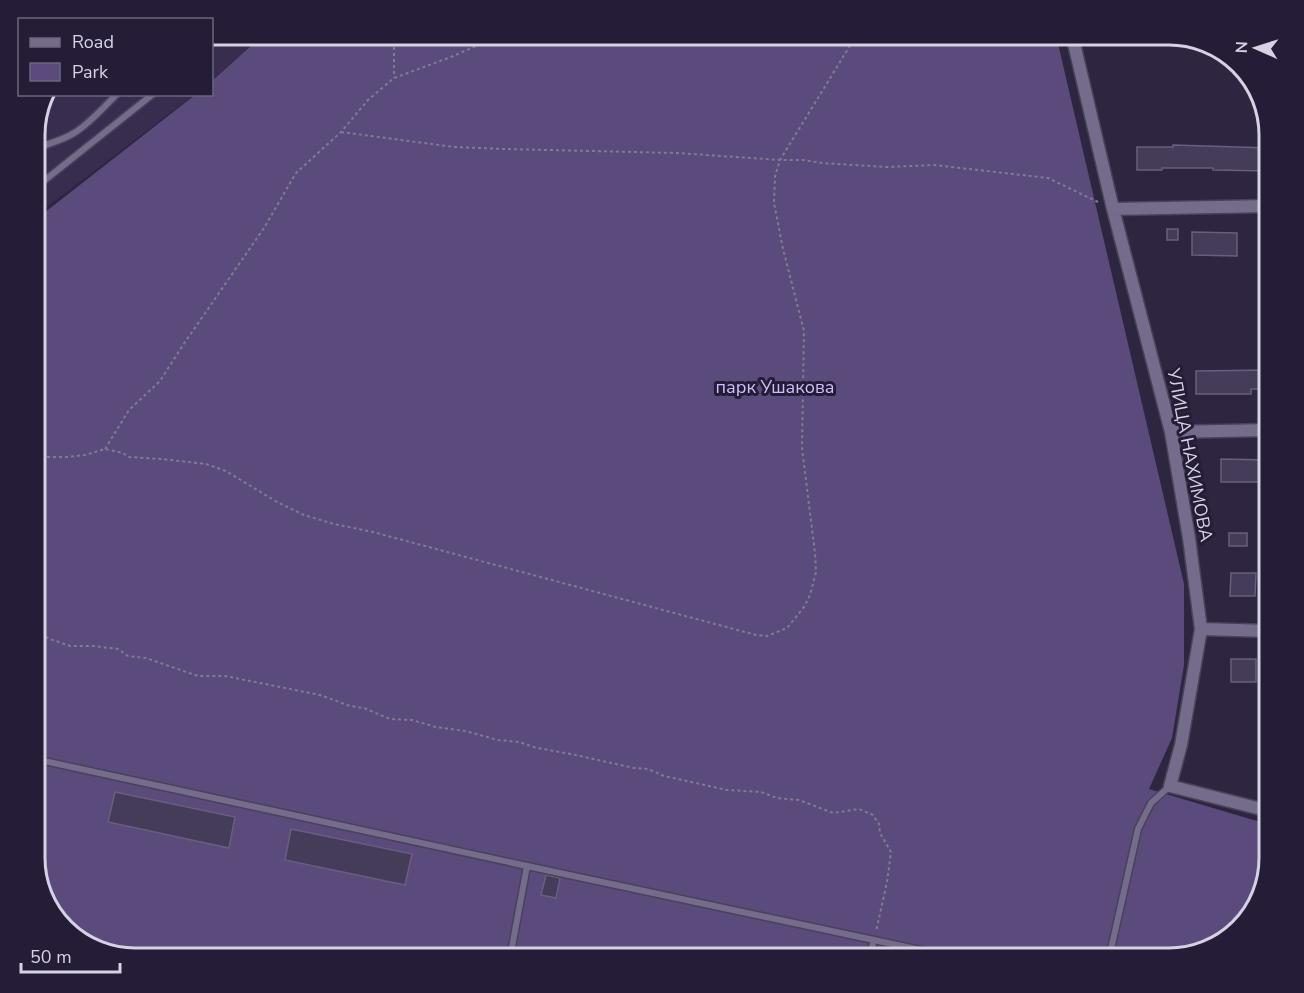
<svg xmlns="http://www.w3.org/2000/svg" width="1304" height="993" font-family="'Nunito Sans',sans-serif">
<style>
.built{fill:#382d4f}
.green{fill:#5a4b7c}
.building{fill:#443c58;stroke:#685f7e;stroke-width:1.5}
.lines{fill:none;stroke-linecap:round;stroke-linejoin:round}
.lane-casing{stroke:#494258;stroke-width:9}
.street-casing{stroke:#494258;stroke-width:15}
.path{stroke:#817b92;stroke-width:2;stroke-dasharray:3 3;stroke-linecap:butt}
.lane{stroke:#756c8c;stroke-width:6}
.street{stroke:#756c8c;stroke-width:12}
.labels{text-anchor:middle;dominant-baseline:central;stroke-width:6;stroke-linejoin:round;paint-order:stroke}
.park-label{font-size:18px;fill:#cfbdfe;stroke:#251d37}
.street-label{font-size:18px;fill:#d6d2e4;stroke:#251d37}
.rim{fill:none;stroke:#d6d2e4;stroke-width:3}
</style>
<rect width="100%" height="100%" fill="#2e2641"/>
<path class="built" d="M 212,35 L 261,35 L 212,81 Z
M 44,95 L 194,95 L 35,216 L 35,128 Z"/>
<path class="green" d="M 263,35 L 1056,35 L 1184,584 L 1184,665 L 1172,738 L 1149,789 L 1250,819 L 1269,824 L 1269,858 L 1248,919 L 1213,948 L 1169,958 L 135,958 L 74,937 L 45,903 L 35,864 L 35,220 L 195,95 L 212,94 L 212,81 Z"/>
<path class="building" d="M 1173,145 L 1269,148 L 1269,171 L 1213,170 L 1213,168 L 1162,168 L 1162,170 L 1137,170 L 1137,147 L 1173,147 Z
M 1167,229 L 1178,229 L 1178,240 L 1167,240 Z
M 1192,232 L 1237,233 L 1237,256 L 1192,255 Z
M 1269,370 L 1269,389 L 1251,389 L 1251,394 L 1196,394 L 1196,371 Z
M 1221,459 L 1269,460 L 1269,482 L 1221,482 Z
M 1229,533 L 1247,533 L 1247,546 L 1229,546 Z
M 1231,573 L 1256,573 L 1255,596 L 1230,596 Z
M 1231,659 L 1256,659 L 1256,682 L 1231,682 Z
M 115,792 L 235,817 L 229,848 L 108,822 Z
M 291,829 L 412,854 L 405,885 L 285,860 Z
M 546,875 L 560,878 L 556,898 L 541,895 Z"/>
<g class="lines">
<defs>
<path id="lane" d="M 212,40 L 218,35
M 35,150 C 47,143 62,141 74,133 C 88,125 105,106 117,94
M 35,188 L 153,94
M 35,759 L 527,866
M 510,958 L 527,866 L 958,958
M 869,958 L 874,940
M 1109,958 L 1138,829 L 1151,803 L 1170,786"/>
<path id="street" d="M 1072,35 L 1113,209 L 1171,432 L 1189,538 L 1201,629 L 1181,745 L 1170,786 L 1269,811
M 1113,209 L 1269,206
M 1171,432 L 1269,430
M 1201,629 L 1269,631"/>
</defs>
<use href="#lane" class="lane-casing"/>
<use href="#street" class="street-casing"/>
<path class="path" d="M 394,35 L 394,78
M 341,132 L 454,147 L 505,149 L 677,153 L 780,160 L 803,160 L 822,163 L 886,167 L 934,165 L 1048,178 L 1098,202
M 105,449 L 129,410 L 160,381 L 183,345 L 264,228 L 296,173 L 341,132 L 368,100 L 394,78 L 451,57 L 501,35
M 35,457 L 67,457 L 85,455 L 105,449 L 123,453 L 129,457 L 161,459 L 206,464 L 226,471 L 277,502 L 304,515 L 334,524 L 373,532 L 756,635 L 767,636 L 787,628 L 804,607 L 810,595 L 816,572 L 815,553 L 802,448 L 804,331 L 783,249 L 774,203 L 775,176 L 780,160 L 851,44 L 853,35
M 35,631 L 50,639 L 70,646 L 93,646 L 118,649 L 128,656 L 146,658 L 198,676 L 225,676 L 320,695 L 350,706 L 364,708 L 390,719 L 412,720 L 436,727 L 465,731 L 498,740 L 519,742 L 537,748 L 571,754 L 634,768 L 648,769 L 664,776 L 727,790 L 761,792 L 777,798 L 799,800 L 833,813 L 859,809 L 873,815 L 879,824 L 880,833 L 891,852 L 887,882 L 876,932"/>
<use href="#lane" class="lane"/>
<use href="#street" class="street"/>
</g>
<g class="labels">
<g class="park-label">
<text x="775" y="387">парк Ушакова</text>
</g>
<g class="street-label">
<text transform="translate(1190 455) rotate(79)">УЛИЦА НАХИМОВА</text>
</g>
</g>
<path d="M0 0H1304V993H0ZM135 45H1169A90 90 0 0 1 1259 135V858A90 90 0 0 1 1169 948H135A90 90 0 0 1 45 858V135A90 90 0 0 1 135 45Z" fill="#251d37" fill-rule="evenodd"/>
<path class="rim" d="M135 45H1169A90 90 0 0 1 1259 135V858A90 90 0 0 1 1169 948H135A90 90 0 0 1 45 858V135A90 90 0 0 1 135 45Z"/>
<rect x="18" y="18" width="195" height="78" fill="#251d37" stroke="#6c657c" stroke-width="1.5"/>
<rect x="30" y="38" width="30" height="9" fill="#756c8c" stroke="#6c657c" stroke-width="1.5"/>
<text x="72" y="48" font-size="18" fill="#d6d2e4">Road</text>
<rect x="30" y="63" width="30" height="18" fill="#5a4b7c" stroke="#6c657c" stroke-width="1.5"/>
<text x="72" y="78" font-size="18" fill="#d6d2e4">Park</text>
<g transform="translate(1256 48) rotate(273)" stroke="#251d37" stroke-width="4.5" paint-order="stroke">
<path d="M0-4.5L10 22L0 15L-10 22Z" fill="#d6d2e4"/>
<text y="-9" font-size="16" font-weight="bold" text-anchor="middle" fill="#d6d2e4">N</text>
</g>
<path d="M21 963v9h99v-9" fill="none" stroke="#d6d2e4" stroke-width="3"/>
<text x="30" y="963" font-size="18" fill="#d6d2e4" stroke="#251d37" stroke-width="4.5" paint-order="stroke">50 m</text>
</svg>
